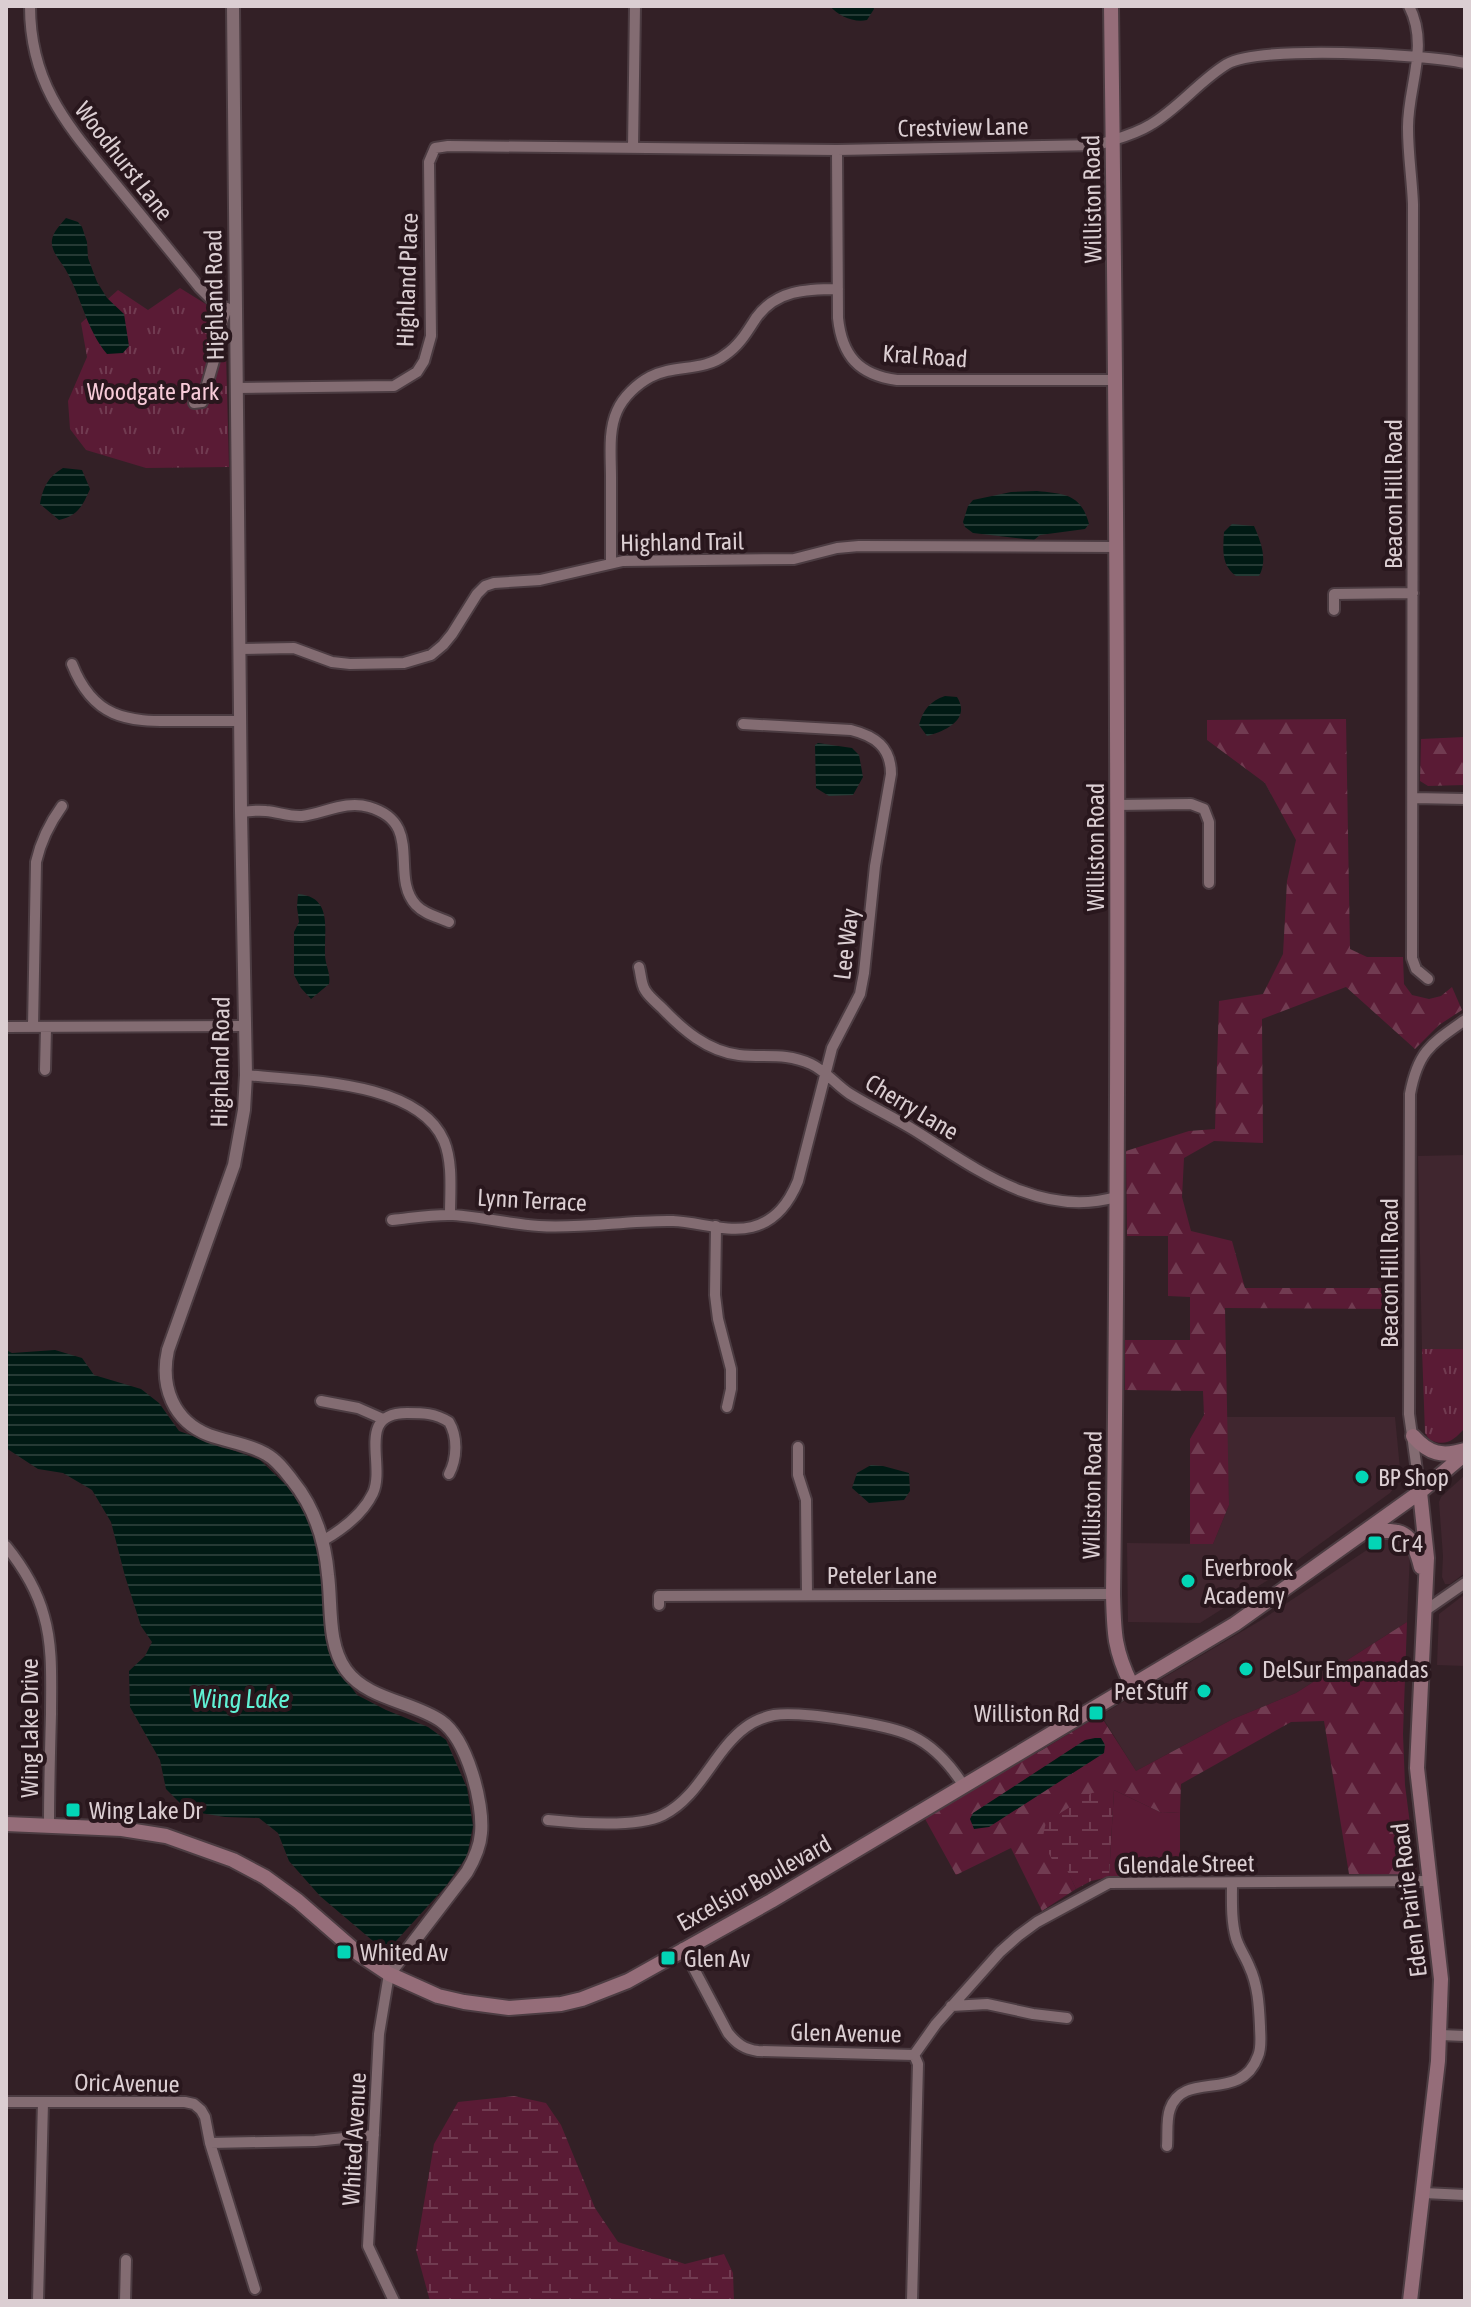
<svg xmlns="http://www.w3.org/2000/svg" width="1471" height="2307" font-family="'Asap Condensed',sans-serif">
<style>
.built{fill:#40262f}
.grass{fill:#5a1b35}
.forest{fill:url(#forest-firs)}
.wetland{fill:url(#wetland-marsh)}
.park{fill:url(#park-tufts)}
.water{fill:url(#water-rules)}
.lines{fill:none;stroke-linecap:round;stroke-linejoin:round}
.minor-casing{stroke:#4c3c42;stroke-width:14}
.tertiary-casing{stroke:#4c3c42;stroke-width:16}
.secondary-casing{stroke:#4c3c42;stroke-width:18}
.minor{stroke:#836c72;stroke-width:10}
.tertiary{stroke:#836c72;stroke-width:12}
.secondary{stroke:#956d79;stroke-width:14}
.poi-dot{fill:#03d5b6;stroke:#29171d;stroke-width:3}
.labels{text-anchor:middle;dominant-baseline:central;stroke-width:8;stroke-linejoin:round;paint-order:stroke}
.street-label{font-size:24px;fill:#dbced2;stroke:#29171d}
.park-label{font-size:24px;fill:#f7cbd8;stroke:#29171d}
.poi-label{font-size:24px;fill:#dbced2;stroke:#29171d;text-anchor:start}
.water-label{font-size:26px;font-style:italic;fill:#60f1d4;stroke:#29171d}
</style>
<defs>
<pattern id="forest-firs" width="22" height="20" patternUnits="userSpaceOnUse" patternTransform="scale(2)"><rect width="22" height="20" fill="#5a1b35"/><path d="M5 1l3.5 6h-7zM16 11l3.5 6h-7z" fill="#713b51"/></pattern>
<pattern id="wetland-marsh" width="20" height="14" patternUnits="userSpaceOnUse" patternTransform="scale(2)"><rect width="20" height="14" fill="#5a1b35"/><path d="M1 5h8M5 5V1M11 12h8M15 12V8" fill="none" stroke="#713b51"/></pattern>
<pattern id="park-tufts" width="24" height="20" patternUnits="userSpaceOnUse" patternTransform="scale(2)"><rect width="24" height="20" fill="#5a1b35"/><path d="M3 7l-1-3M5 7V3M7 7l1-3M15 17l-1-3M17 17v-4M19 17l1-3" fill="none" stroke="#713b51"/></pattern>
<pattern id="water-rules" width="6" height="5" patternUnits="userSpaceOnUse" patternTransform="scale(2)"><rect width="6" height="5" fill="#001a14"/><path d="M0 2.5h6" fill="none" stroke="#253a35"/></pattern>
</defs>
<rect width="100%" height="100%" fill="#332026"/>
<path class="built" d="M 1465,1155 L 1465,1349 L 1422,1349 L 1418,1156 Z
M 1226,1417 L 1395,1417 L 1401,1479 L 1390,1493 L 1284,1570 L 1200,1623 L 1128,1622 L 1127,1543 L 1213,1544 L 1229,1505 Z
M 1465,1475 L 1465,1573 L 1450,1584 L 1445,1584 L 1442,1577 L 1443,1556 L 1439,1502 L 1441,1497 Z
M 1391,1537 L 1402,1541 L 1410,1553 L 1407,1622 L 1296,1693 L 1233,1719 L 1136,1771 L 1101,1715 L 1263,1619 L 1385,1538 Z
M 1465,1594 L 1465,1666 L 1437,1665 L 1439,1614 Z"/>
<path class="grass" d="M 1114,1790 L 1162,1813 L 1180,1812 L 1180,1876 L 1109,1877 Z"/>
<path class="forest" d="M 1346,719 L 1350,949 L 1367,957 L 1403,957 L 1404,984 L 1412,995 L 1429,999 L 1441,996 L 1452,987 L 1462,1010 L 1439,1025 L 1415,1049 L 1346,987 L 1262,1019 L 1263,1143 L 1214,1141 L 1184,1158 L 1182,1197 L 1191,1231 L 1232,1241 L 1245,1288 L 1399,1288 L 1400,1309 L 1225,1308 L 1229,1505 L 1213,1544 L 1190,1544 L 1190,1439 L 1204,1415 L 1203,1391 L 1125,1390 L 1125,1340 L 1190,1340 L 1190,1297 L 1168,1296 L 1168,1236 L 1127,1236 L 1126,1151 L 1189,1131 L 1215,1129 L 1219,1001 L 1263,994 L 1283,954 L 1287,881 L 1296,840 L 1265,783 L 1207,740 L 1207,720 Z
M 1465,737 L 1465,785 L 1428,786 L 1420,781 L 1421,739 Z
M 1407,1622 L 1403,1734 L 1405,1785 L 1416,1871 L 1411,1875 L 1349,1874 L 1324,1721 L 1291,1722 L 1181,1784 L 1180,1812 L 1162,1813 L 1114,1790 L 1066,1867 L 1076,1889 L 1042,1911 L 1011,1848 L 956,1875 L 924,1817 L 993,1775 L 1042,1750 L 1100,1715 L 1136,1771 L 1233,1719 L 1296,1693 Z"/>
<path class="wetland" d="M 1114,1790 L 1109,1877 L 1091,1881 L 1076,1889 L 1066,1868 L 1054,1863 L 1042,1841 L 1046,1822 L 1092,1793 Z
M 514,2096 L 546,2103 L 561,2125 L 595,2208 L 618,2242 L 685,2264 L 724,2254 L 733,2273 L 734,2301 L 430,2301 L 416,2250 L 434,2144 L 458,2102 Z"/>
<path class="park" d="M 180,288 L 225,316 L 229,467 L 146,468 L 86,450 L 70,429 L 68,401 L 87,357 L 81,323 L 118,290 L 148,310 Z
M 1422,1349 L 1465,1349 L 1465,1428 C 1454,1440 1445,1448 1429,1439 L 1425,1433 Z"/>
<path class="water" d="M 830,6 L 873,6 L 874,9 L 867,20 C 854,23 838,16 830,6 Z
M 66,218 L 78,222 L 82,227 L 87,242 L 88,258 L 97,282 L 107,298 L 124,314 L 129,346 L 123,353 L 107,354 C 87,330 82,300 68,274 C 63,263 50,252 52,240 C 53,232 61,224 66,218 Z
M 63,468 L 82,470 L 90,489 C 83,505 78,516 59,520 L 40,504 C 43,487 48,477 63,468 Z
M 1037,491 C 1065,494 1081,494 1089,524 L 1085,529 L 1040,535 L 1034,540 L 973,533 L 965,527 L 963,522 L 968,506 L 973,500 L 1011,492 Z
M 1232,524 L 1254,526 C 1261,542 1268,560 1259,576 L 1236,576 C 1221,565 1223,550 1224,532 Z
M 945,696 L 957,697 C 971,719 946,731 927,736 L 919,725 C 923,710 930,701 945,696 Z
M 818,743 L 852,748 L 859,755 L 863,777 L 853,795 L 829,796 L 816,788 L 815,745 Z
M 298,894 C 333,897 324,929 325,954 C 325,965 331,973 329,984 L 311,999 L 301,988 L 294,975 L 294,932 L 299,922 L 297,907 Z
M 6,1350 L 12,1353 L 55,1350 L 82,1358 L 94,1375 L 141,1389 L 159,1403 L 179,1431 L 260,1460 L 289,1488 L 305,1514 L 316,1540 L 323,1576 L 328,1639 L 336,1667 L 357,1695 L 386,1710 L 428,1727 L 446,1740 L 467,1788 L 473,1826 L 467,1856 L 446,1886 L 386,1952 L 320,1896 L 289,1861 L 278,1833 L 259,1818 L 225,1817 L 188,1811 L 166,1789 L 160,1760 L 130,1707 L 129,1671 L 145,1656 L 152,1642 L 141,1626 L 125,1576 L 111,1522 L 92,1490 L 63,1473 L 38,1469 L 6,1448 Z
M 871,1465 L 883,1466 L 909,1473 L 910,1491 L 904,1500 L 869,1503 L 852,1488 L 857,1473 Z
M 1095,1738 L 1101,1738 L 1105,1745 L 1104,1753 L 989,1827 L 974,1829 L 970,1819 L 973,1813 L 1085,1740 Z"/>
<g class="lines">
<defs>
<path id="minor" d="M 30,6 C 30,86 69,127 117,186 C 144,219 172,253 199,287 L 215,303 L 236,312
M 1409,6 C 1430,47 1407,88 1408,129 C 1408,154 1412,179 1413,204 L 1412,958 L 1416,969 L 1428,979
M 633,148 L 635,6
M 837,150 L 838,318 C 842,356 859,375 897,380 L 1116,380
M 237,388 L 394,386 L 417,372 L 424,361 L 431,336 L 429,162 L 435,148 L 448,146 L 837,150 L 1098,145 C 1115,139 1134,135 1150,125 C 1178,109 1199,81 1227,64 C 1260,45 1424,54 1465,63
M 194,403 L 202,402 L 215,357 L 221,325 L 227,308
M 611,562 C 611,534 611,506 611,477 C 611,456 608,431 617,411 C 623,397 637,384 650,377 C 674,364 703,372 725,355 C 739,346 747,332 756,318 C 776,290 806,289 838,289
M 1334,610 L 1334,594 L 1413,593
M 239,649 L 294,648 L 332,662 L 350,664 L 404,663 L 431,655 L 443,645 L 452,634 L 477,594 L 485,586 L 494,583 L 540,580 L 623,561 L 794,559 L 837,548 L 859,546 L 1116,547
M 72,664 C 93,718 126,722 178,721 C 198,721 219,721 240,721
M 1413,798 L 1465,799
M 1117,805 L 1191,804 L 1204,809 L 1209,822 L 1209,883
M 241,812 C 249,811 258,810 266,811 C 278,812 290,817 302,816 C 325,813 346,800 369,807 C 425,823 389,876 416,905 C 424,914 438,917 449,922
M 639,967 C 641,974 641,984 645,990 C 649,997 657,1003 662,1008 C 683,1030 707,1051 739,1055 C 765,1058 784,1052 811,1064 C 826,1071 836,1085 850,1094 C 871,1107 893,1117 914,1130 C 975,1168 1040,1219 1116,1197
M 6,1027 L 244,1026
M 33,1027 L 36,862 C 41,840 49,824 62,806
M 45,1070 L 46,1027
M 246,1075 C 302,1081 418,1080 444,1141 C 453,1163 450,1191 450,1215
M 392,1220 C 412,1218 434,1214 453,1215 C 482,1217 510,1224 539,1226 C 583,1229 628,1220 673,1221 C 699,1222 727,1233 752,1227 C 776,1221 789,1203 798,1181 L 832,1048 L 860,994 L 864,973 L 875,866 L 891,774 C 891,747 875,736 851,730 L 743,724
M 716,1226 L 715,1295 L 718,1319 L 731,1369 L 731,1389 L 727,1407
M 321,1401 L 358,1408 L 383,1419
M 798,1447 L 798,1475 L 806,1500 L 807,1595
M 1420,1492 L 1409,1414 L 1410,1094 C 1418,1051 1431,1044 1465,1020
M 324,1540 C 343,1529 363,1514 373,1493 C 386,1464 355,1413 407,1413 C 423,1413 435,1413 449,1422 C 458,1437 457,1459 449,1474
M 6,1546 C 23,1567 37,1590 44,1616 C 53,1647 51,1681 51,1714 C 50,1751 49,1787 49,1824
M 659,1605 L 659,1596 L 1113,1594
M 1426,1610 L 1465,1583
M 548,1820 C 577,1823 637,1828 663,1815 C 700,1797 714,1750 746,1727 C 754,1721 764,1717 774,1715 C 800,1711 888,1724 912,1736 C 934,1746 951,1766 964,1786
M 683,1948 L 728,2033 C 737,2044 744,2049 758,2051 L 914,2055
M 389,1974 L 379,2034 L 368,2246 L 394,2301
M 951,2006 L 987,2004 L 1033,2014 L 1067,2018
M 1440,2035 L 1465,2036
M 914,2055 L 936,2024 L 1000,1952 L 1018,1936 L 1037,1922 L 1109,1883 L 1430,1881
M 6,2102 L 185,2102 L 194,2104 L 201,2110 L 205,2117 L 210,2143 L 255,2289
M 210,2143 L 315,2141 L 374,2135
M 1167,2146 C 1168,2134 1166,2120 1170,2109 C 1184,2069 1241,2104 1258,2056 C 1262,2047 1260,2035 1260,2026 C 1259,2005 1258,1985 1249,1966 C 1245,1956 1239,1948 1236,1938 C 1231,1920 1232,1901 1232,1883
M 1424,2193 L 1465,2195
M 38,2301 L 43,2102
M 125,2301 L 126,2260
M 912,2301 L 918,2064 L 914,2055"/>
<path id="tertiary" d="M 233,6 L 241,812 L 246,1075 L 244,1110 L 234,1165 L 168,1350 C 160,1386 173,1421 209,1435 C 228,1442 249,1444 266,1454 C 277,1460 285,1471 292,1480 C 315,1508 325,1540 328,1575 C 332,1605 327,1644 346,1670 C 368,1700 412,1701 441,1721 C 467,1739 484,1803 481,1833 C 480,1848 474,1860 467,1872 L 389,1974"/>
<path id="secondary" d="M 1111,6 C 1118,535 1120,1065 1113,1594 C 1114,1633 1114,1649 1131,1684
M 1413,1436 C 1429,1454 1442,1457 1465,1450
M 1364,1532 C 1401,1530 1411,1527 1421,1567
M 6,1824 L 122,1829 L 166,1836 L 233,1860 L 265,1877 L 298,1901 L 359,1954 L 389,1974 L 438,1996 L 464,2002 L 509,2008 L 561,2004 L 582,1999 L 628,1981 L 771,1901 L 1235,1624 L 1420,1492 L 1465,1454
M 1410,2301 L 1438,2061 L 1441,1979 L 1417,1768 L 1427,1558 L 1420,1492"/>
</defs>
<use href="#minor" class="minor-casing"/>
<use href="#tertiary" class="tertiary-casing"/>
<use href="#secondary" class="secondary-casing"/>
<use href="#minor" class="minor"/>
<use href="#tertiary" class="tertiary"/>
<use href="#secondary" class="secondary"/>
</g>
<g class="poi-dot">
<circle cx="1362" cy="1477" r="8"/>
<rect x="1367" y="1535" width="16" height="16" rx="4"/>
<circle cx="1188" cy="1581" r="8"/>
<circle cx="1246" cy="1669" r="8"/>
<circle cx="1204" cy="1691" r="8"/>
<rect x="1088" y="1705" width="16" height="16" rx="4"/>
<rect x="65" y="1802" width="16" height="16" rx="4"/>
<rect x="336" y="1944" width="16" height="16" rx="4"/>
<rect x="660" y="1950" width="16" height="16" rx="4"/>
</g>
<g class="labels">
<g class="street-label">
<text transform="translate(963 127) rotate(-1)">Crestview Lane</text>
<text transform="translate(124 161) rotate(52)">Woodhurst Lane</text>
<text transform="translate(1092 199) rotate(-91)">Williston Road</text>
<text transform="translate(407 280) rotate(-88)">Highland Place</text>
<text transform="translate(214 295) rotate(-91)">Highland Road</text>
<text transform="translate(925 356) rotate(4)">Kral Road</text>
<text transform="translate(1393 494) rotate(-90)">Beacon Hill Road</text>
<text transform="translate(682 542) rotate(-1)">Highland Trail</text>
<text transform="translate(1095 847) rotate(-90)">Williston Road</text>
<text transform="translate(846 944) rotate(-83)">Lee Way</text>
<text transform="translate(220 1062) rotate(-89)">Highland Road</text>
<text transform="translate(912 1107) rotate(31)">Cherry Lane</text>
<text transform="translate(532 1200) rotate(3)">Lynn Terrace</text>
<text transform="translate(1389 1273) rotate(-90)">Beacon Hill Road</text>
<text transform="translate(1092 1495) rotate(-89)">Williston Road</text>
<text x="882" y="1575">Peteler Lane</text>
<text transform="translate(29 1728) rotate(-90)">Wing Lake Drive</text>
<text transform="translate(1186 1864) rotate(-1)">Glendale Street</text>
<text transform="translate(754 1883) rotate(-29)">Excelsior Boulevard</text>
<text transform="translate(1409 1900) rotate(-97)">Eden Prairie Road</text>
<text transform="translate(846 2033) rotate(1)">Glen Avenue</text>
<text transform="translate(127 2083) rotate(1)">Oric Avenue</text>
<text transform="translate(354 2139) rotate(-87)">Whited Avenue</text>
</g>
<g class="park-label">
<text x="153" y="391">Woodgate Park</text>
</g>
<g class="poi-label">
<text x="1378" y="1477">BP Shop</text>
<text x="1391" y="1543">Cr 4</text>
<text x="1204" y="1567">Everbrook<tspan x="1204" dy="28">Academy</tspan></text>
<text x="1262" y="1669">DelSur Empanadas</text>
<text x="1188" y="1691" text-anchor="end">Pet Stuff</text>
<text x="1080" y="1713" text-anchor="end">Williston Rd</text>
<text x="89" y="1810">Wing Lake Dr</text>
<text x="360" y="1952">Whited Av</text>
<text x="684" y="1958">Glen Av</text>
</g>
<g class="water-label">
<text x="241" y="1699">Wing Lake</text>
</g>
</g>
<rect width="1471" height="2307" fill="none" stroke="#dbced2" stroke-width="16"/>
</svg>
